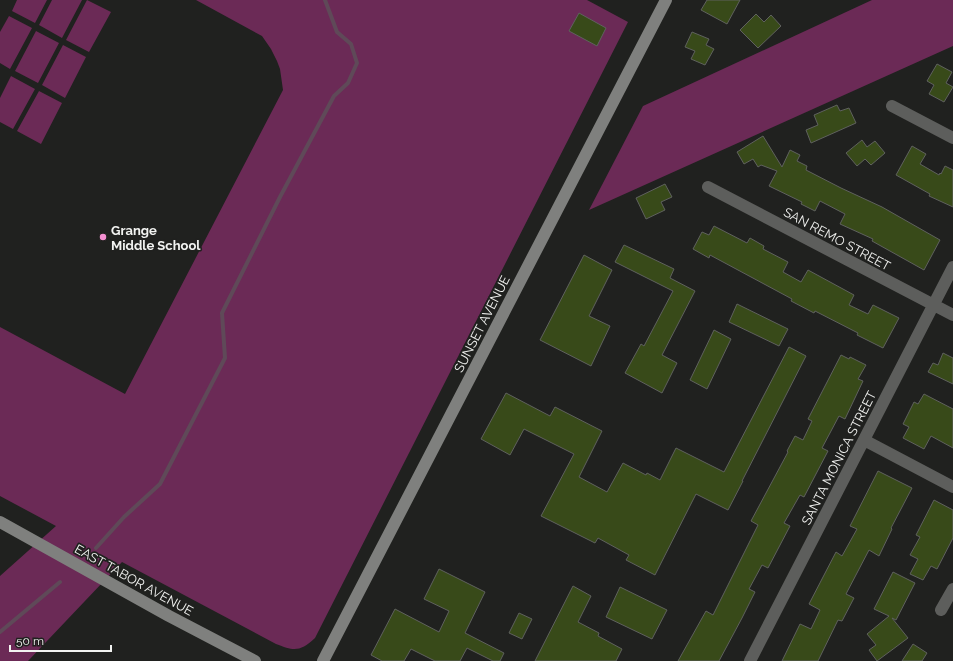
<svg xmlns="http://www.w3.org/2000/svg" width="953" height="661" font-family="Raleway,sans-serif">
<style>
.green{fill:#6b2a56}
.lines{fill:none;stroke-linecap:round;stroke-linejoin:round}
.stream{stroke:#5f4958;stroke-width:4}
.building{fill:#384a19;stroke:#5f615e}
.street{stroke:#5d5e5c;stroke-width:12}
.secondary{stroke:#7f807e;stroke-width:12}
.poi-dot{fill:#f590d1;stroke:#20211f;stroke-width:1.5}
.labels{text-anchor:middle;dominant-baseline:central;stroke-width:3.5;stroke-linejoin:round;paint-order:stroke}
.poi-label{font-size:13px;font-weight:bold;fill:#f2f3f1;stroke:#20211f;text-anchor:start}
.street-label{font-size:13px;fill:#f2f3f1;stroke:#20211f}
</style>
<rect width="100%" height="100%" fill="#20211f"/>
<path class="green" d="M 17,0 L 47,0 L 35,23 L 12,11 Z
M 52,0 L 82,0 L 62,38 L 39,25 Z
M 87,0 L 111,12 L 89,52 L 66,40 Z
M 196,0 L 587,0 L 628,22 L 315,638 C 300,652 294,651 276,644 L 122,562 L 28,661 L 0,661 L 0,576 L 56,526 L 0,496 L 0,327 L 125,394 L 283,90 L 280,69 L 277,61 L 271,49 L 262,36 Z
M 872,0 L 953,0 L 953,46 L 589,210 L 643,106 Z
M 9,16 L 32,28 L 10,69 L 0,63 L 0,32 Z
M 36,31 L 59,43 L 38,83 L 15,71 Z
M 63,45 L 86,57 L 65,98 L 42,85 Z
M 11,76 L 35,89 L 13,129 L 0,122 L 0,98 Z
M 39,91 L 62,103 L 41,144 L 17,131 Z"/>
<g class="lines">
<path class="stream" d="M 96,548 L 124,517 L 160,484 L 225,358 L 222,313 L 280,197 L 334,96 L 348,83 L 357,63 L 351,44 L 337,32 L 325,0
M 0,632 L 60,582"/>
</g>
<path class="building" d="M 707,0 L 740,0 L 727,24 L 701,10 Z
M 579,13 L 606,28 L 597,46 L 569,31 Z
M 756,14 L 764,22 L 771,15 L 781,26 L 758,48 L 740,30 Z
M 692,32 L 709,39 L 706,45 L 714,49 L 705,65 L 691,59 L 695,51 L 685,47 Z
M 937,64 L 952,72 L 946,83 L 953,87 L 944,102 L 929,94 L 934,85 L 927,81 Z
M 837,105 L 840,111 L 849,108 L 856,123 L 811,143 L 806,130 L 818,125 L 814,115 Z
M 763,136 L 782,167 L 790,150 L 800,155 L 797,161 L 807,166 L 806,170 L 841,188 L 882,207 L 940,240 L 924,270 L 872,241 L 873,239 L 840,224 L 845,214 L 820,201 L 815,211 L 801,204 L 802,202 L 769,186 L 777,171 L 761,165 L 758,167 L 753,159 L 744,164 L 737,152 Z
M 862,140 L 867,147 L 875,141 L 885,153 L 871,165 L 865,159 L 857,166 L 846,153 Z
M 912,146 L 926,154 L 920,164 L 939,175 L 940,173 L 941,174 L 945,166 L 953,170 L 953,207 L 929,196 L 930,194 L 896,175 Z
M 665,184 L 672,197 L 661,202 L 665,210 L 646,219 L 636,198 Z
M 714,226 L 747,243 L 750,238 L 764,246 L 763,249 L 788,262 L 783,272 L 801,282 L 808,270 L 854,295 L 849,305 L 868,314 L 873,305 L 899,318 L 883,348 L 857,335 L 858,333 L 815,311 L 814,313 L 791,301 L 792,299 L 710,255 L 709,258 L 693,249 L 702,232 L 709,235 Z
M 624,245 L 674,269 L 670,278 L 695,291 L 662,355 L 677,363 L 662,393 L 625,373 L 641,344 L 644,346 L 673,291 L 615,262 Z
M 584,255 L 612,270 L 589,316 L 610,326 L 591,366 L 540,340 Z
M 737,304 L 788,329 L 779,346 L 729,322 Z
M 714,330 L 731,339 L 707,389 L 690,380 Z
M 789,347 L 806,356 L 742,481 L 743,481 L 728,510 L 696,494 L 655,575 L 626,560 L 629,555 L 598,538 L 595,543 L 541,516 L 574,454 L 524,429 L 510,455 L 481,439 L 506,393 L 550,416 L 555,407 L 602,431 L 579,477 L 607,492 L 623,463 L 646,475 L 647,473 L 660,480 L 676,448 L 724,472 Z
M 943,353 L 953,358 L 953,384 L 928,372 L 933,363 L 938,365 Z
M 841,355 L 849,359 L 850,357 L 866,365 L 858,379 L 863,381 L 845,419 L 839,416 L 822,448 L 828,451 L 804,497 L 800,495 L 784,523 L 790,526 L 768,568 L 762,565 L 749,589 L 755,592 L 742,618 L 719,661 L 678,661 L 706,611 L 713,615 L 758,525 L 751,521 L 788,452 L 787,451 L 795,436 L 803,440 L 812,421 L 808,419 Z
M 924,394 L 953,409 L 953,448 L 931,436 L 924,449 L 903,438 L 909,427 L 903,424 L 914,402 L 918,404 Z
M 878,471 L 912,488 L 891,528 L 892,529 L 879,556 L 869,550 L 846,594 L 854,598 L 842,621 L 838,620 L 818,661 L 782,661 L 800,624 L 811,629 L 820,610 L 809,604 L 836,552 L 842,556 L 857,529 L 850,526 Z
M 934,500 L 953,510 L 953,538 L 937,569 L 931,566 L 923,580 L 910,574 L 918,559 L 910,555 L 920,537 L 916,535 Z
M 439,569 L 485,592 L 465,633 L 504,653 L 500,661 L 493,661 L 467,648 L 460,661 L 435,661 L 411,649 L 404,661 L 382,661 L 371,655 L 395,609 L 439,632 L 449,611 L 424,599 Z
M 893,572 L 915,583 L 896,620 L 892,618 L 908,638 L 877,661 L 869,650 L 876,645 L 867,634 L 889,616 L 874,609 Z
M 573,586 L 591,596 L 578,622 L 599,633 L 598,636 L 622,649 L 616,661 L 535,661 Z
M 620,587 L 667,610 L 652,639 L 606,617 Z
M 519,613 L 532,619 L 522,639 L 509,633 Z
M 913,644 L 927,653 L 922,661 L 902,661 Z"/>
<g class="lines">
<path class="street" d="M 892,106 L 953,138
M 708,187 L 953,315
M 864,440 L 953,487
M 941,610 L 953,589
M 750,661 L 953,267"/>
<path class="secondary" d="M 0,522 L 169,616 L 255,661
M 323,661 L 666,0"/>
</g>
<circle class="poi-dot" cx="103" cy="237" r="4"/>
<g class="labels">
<g class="poi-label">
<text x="111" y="230">Grange<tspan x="111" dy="15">Middle School</tspan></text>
</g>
<g class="street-label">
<text transform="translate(837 239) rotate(28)">SAN REMO STREET</text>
<text transform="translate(482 324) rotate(-63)">SUNSET AVENUE</text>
<text transform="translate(839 458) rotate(-63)">SANTA MONICA STREET</text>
<text transform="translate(134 580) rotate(29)">EAST TABOR AVENUE</text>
</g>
</g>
<path d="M10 645v6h101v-6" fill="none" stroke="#f2f3f1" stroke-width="2"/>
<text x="16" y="645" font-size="12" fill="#f2f3f1" stroke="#20211f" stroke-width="3" paint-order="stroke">50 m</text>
</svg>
